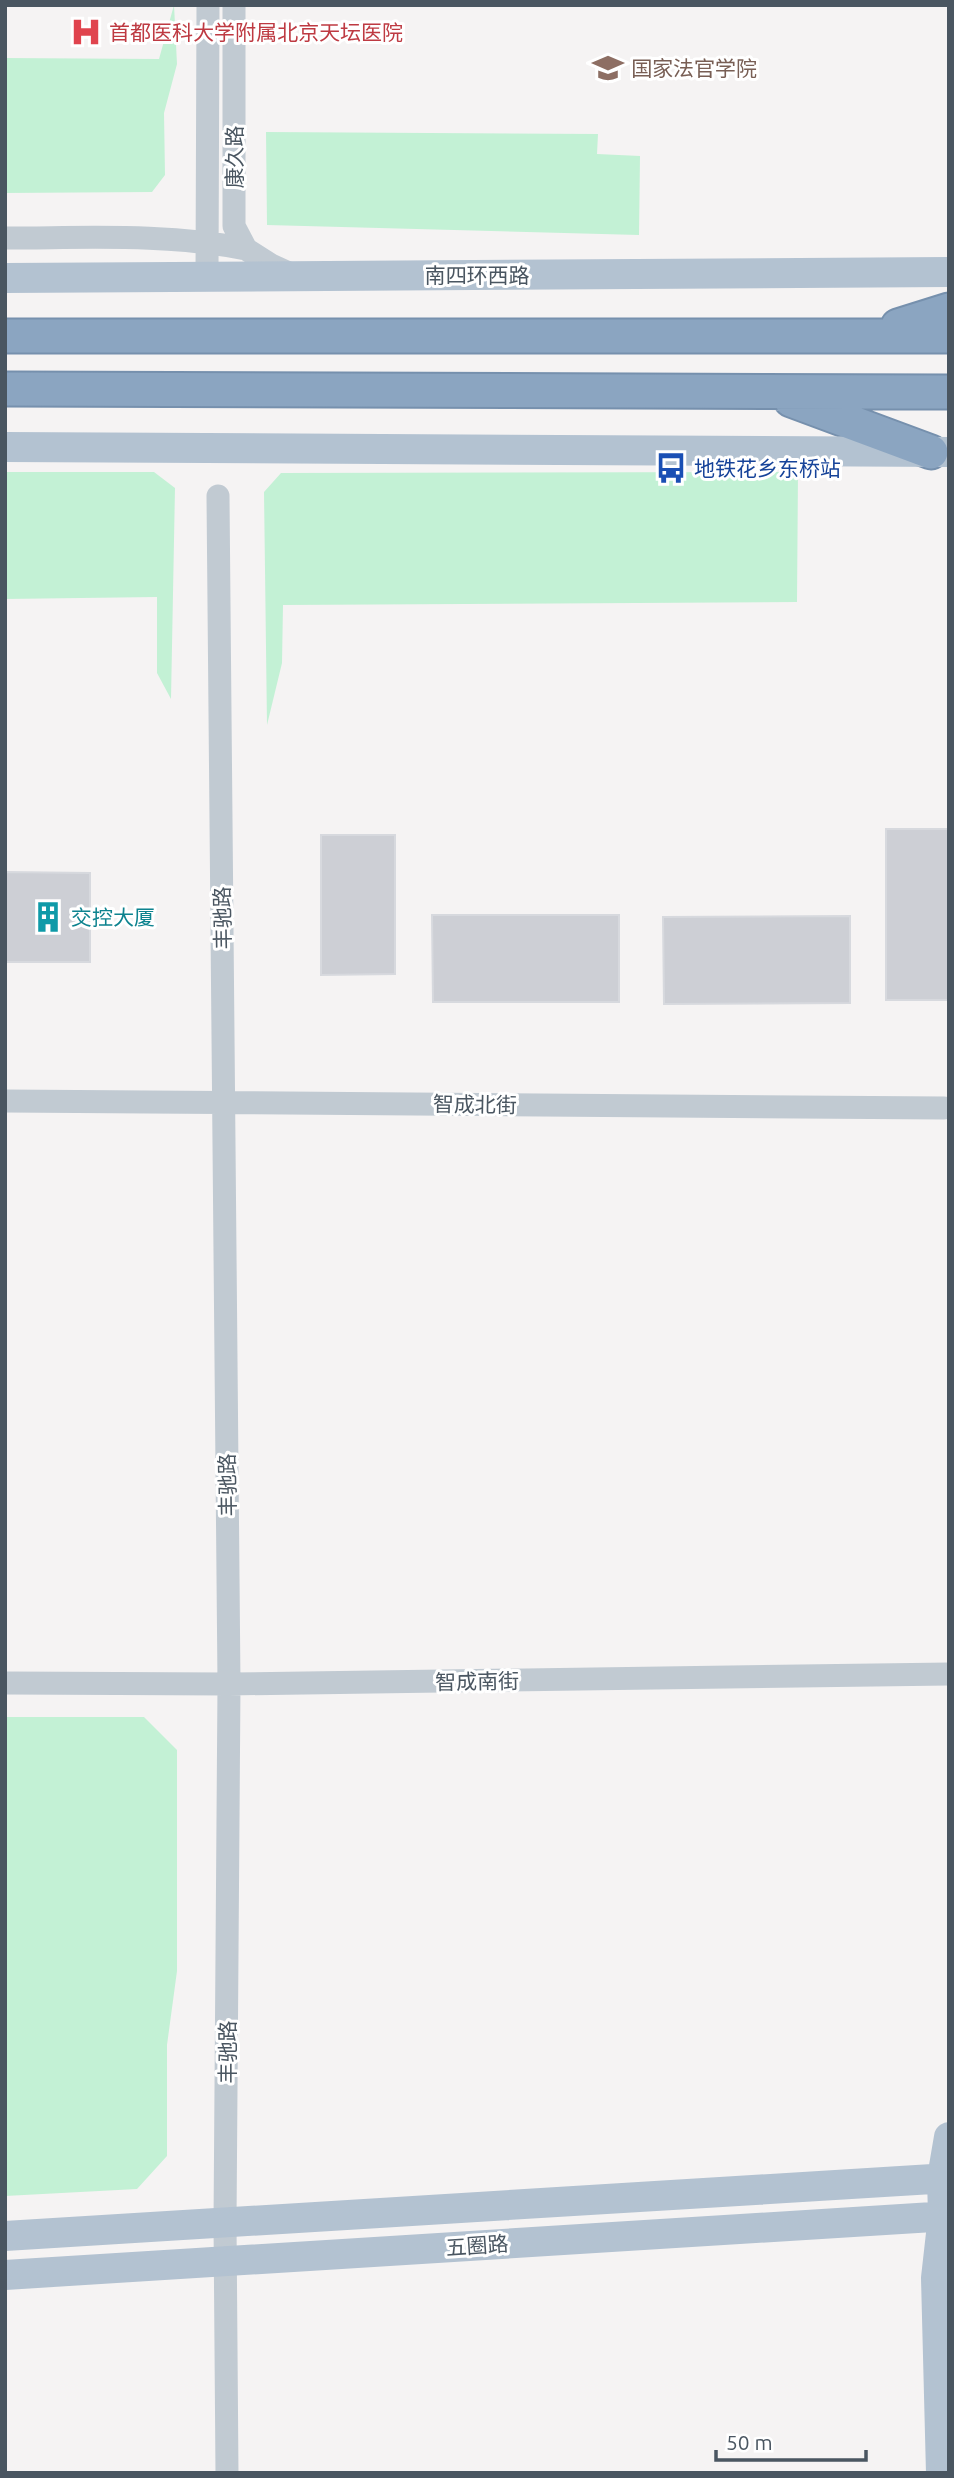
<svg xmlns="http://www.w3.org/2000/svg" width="954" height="2478" font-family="Ubuntu,'Noto Sans SC',sans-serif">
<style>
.green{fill:#c3f1d5}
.building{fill:#cdcfd5;stroke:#d7d9de;stroke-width:2}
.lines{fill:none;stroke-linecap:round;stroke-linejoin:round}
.highway-casing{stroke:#7690ad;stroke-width:37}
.minor{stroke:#c1cad2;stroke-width:23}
.major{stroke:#b3c2d1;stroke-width:30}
.highway{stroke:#8ba5c1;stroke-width:33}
.labels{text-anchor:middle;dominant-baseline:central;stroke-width:6;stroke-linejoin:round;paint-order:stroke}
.health-label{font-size:21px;fill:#be3a42;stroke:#fff;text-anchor:start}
.education-label{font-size:21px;fill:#785e54;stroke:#fff;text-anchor:start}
.street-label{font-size:21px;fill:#4a5661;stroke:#fff}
.transit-label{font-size:21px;fill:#164399;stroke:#fff;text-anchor:start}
.culture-label{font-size:21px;fill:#0d838f;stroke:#fff;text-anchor:start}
</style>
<rect width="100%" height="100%" fill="#f5f3f3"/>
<path class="green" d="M 174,5 L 177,64 L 164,113 L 165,175 L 152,192 L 5,193 L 5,58 L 159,59 Z
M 266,132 L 598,134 L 597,154 L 640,156 L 639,235 L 267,225 Z
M 5,472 L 154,472 L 175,488 L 171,699 L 157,673 L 157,597 L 5,599 Z
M 798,472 L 797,602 L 283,605 L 282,663 L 267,725 L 264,492 L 281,473 Z
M 5,1717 L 144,1717 L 177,1750 L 177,1971 L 167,2045 L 167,2156 L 137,2189 L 5,2196 Z"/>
<path class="building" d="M 886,829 L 949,829 L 949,1000 L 886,1000 Z
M 321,835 L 395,835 L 395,974 L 321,975 Z
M 5,872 L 90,873 L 90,962 L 5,962 Z
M 432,915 L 619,915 L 619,1002 L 433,1002 Z
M 850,916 L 850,1003 L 664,1004 L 663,917 Z"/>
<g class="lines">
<defs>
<path id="highway" d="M 898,326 L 949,310
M 5,336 L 949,336
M 5,389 L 949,392
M 791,400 L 931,452"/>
</defs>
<use href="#highway" class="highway-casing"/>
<path class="minor" d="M 234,5 L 234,226 L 246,249 L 271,265 L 293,275
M 5,238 C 85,238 167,233 246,249
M 207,276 L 208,5
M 218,496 L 229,1684 L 225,2223 L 227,2473
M 5,1101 L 944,1108
M 5,1683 L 229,1684 L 949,1674"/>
<path class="major" d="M 5,278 L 949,272
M 5,447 L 949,452
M 5,2236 L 949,2178
M 5,2275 L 949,2216
M 941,2473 L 936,2278 L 943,2216 L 942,2178 L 949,2137"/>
<use href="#highway" class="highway"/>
</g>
<defs>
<symbol id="hospital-bare" viewBox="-9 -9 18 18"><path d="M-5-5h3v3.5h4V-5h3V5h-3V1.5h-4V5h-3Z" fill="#e0444e" stroke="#fff" stroke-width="2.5" paint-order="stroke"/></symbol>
<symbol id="university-bare" viewBox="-9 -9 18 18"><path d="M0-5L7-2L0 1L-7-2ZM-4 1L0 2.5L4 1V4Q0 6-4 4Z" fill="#8d6e63" stroke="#fff" stroke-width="2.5" paint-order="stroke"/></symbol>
<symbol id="bus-bare" viewBox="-9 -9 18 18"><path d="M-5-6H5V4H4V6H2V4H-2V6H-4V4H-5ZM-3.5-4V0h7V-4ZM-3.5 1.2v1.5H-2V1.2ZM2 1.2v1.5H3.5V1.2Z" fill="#1a4fb4" stroke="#fff" stroke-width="2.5" paint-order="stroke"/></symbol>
<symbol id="building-bare" viewBox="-9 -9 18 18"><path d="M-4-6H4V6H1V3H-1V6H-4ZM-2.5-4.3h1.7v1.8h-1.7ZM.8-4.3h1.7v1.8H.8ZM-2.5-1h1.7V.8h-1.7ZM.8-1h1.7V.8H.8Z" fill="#0f9aa8" stroke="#fff" stroke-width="2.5" paint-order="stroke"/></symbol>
</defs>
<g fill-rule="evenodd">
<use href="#hospital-bare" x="64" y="10" width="44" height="44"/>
<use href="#university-bare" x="586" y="46" width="44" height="44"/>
<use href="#bus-bare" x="649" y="446" width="44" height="44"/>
<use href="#building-bare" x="26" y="895" width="44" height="44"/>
</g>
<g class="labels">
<g class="health-label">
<text x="109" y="32">首都医科大学附属北京天坛医院</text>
</g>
<g class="education-label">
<text x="631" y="68">国家法官学院</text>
</g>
<g class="street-label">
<text transform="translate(234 157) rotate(-90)">康久路</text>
<text x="477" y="275">南四环西路</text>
<text transform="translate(222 918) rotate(-91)">丰驰路</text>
<text transform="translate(475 1104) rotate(1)">智成北街</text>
<text transform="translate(227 1485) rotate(-91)">丰驰路</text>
<text transform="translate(477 1681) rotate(-1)">智成南街</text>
<text transform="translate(227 2052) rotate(-90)">丰驰路</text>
<text transform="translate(477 2245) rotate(-4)">五圈路</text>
</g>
<g class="transit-label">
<text x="694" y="468">地铁花乡东桥站</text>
</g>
<g class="culture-label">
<text x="71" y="917">交控大厦</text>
</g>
</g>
<rect width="954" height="2478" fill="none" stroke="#4a5661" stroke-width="14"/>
<path d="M716 2450v10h150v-10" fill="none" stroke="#4a5661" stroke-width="3.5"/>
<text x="726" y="2450" font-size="21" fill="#4a5661" stroke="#ffffff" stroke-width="5" paint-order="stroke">50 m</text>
</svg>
